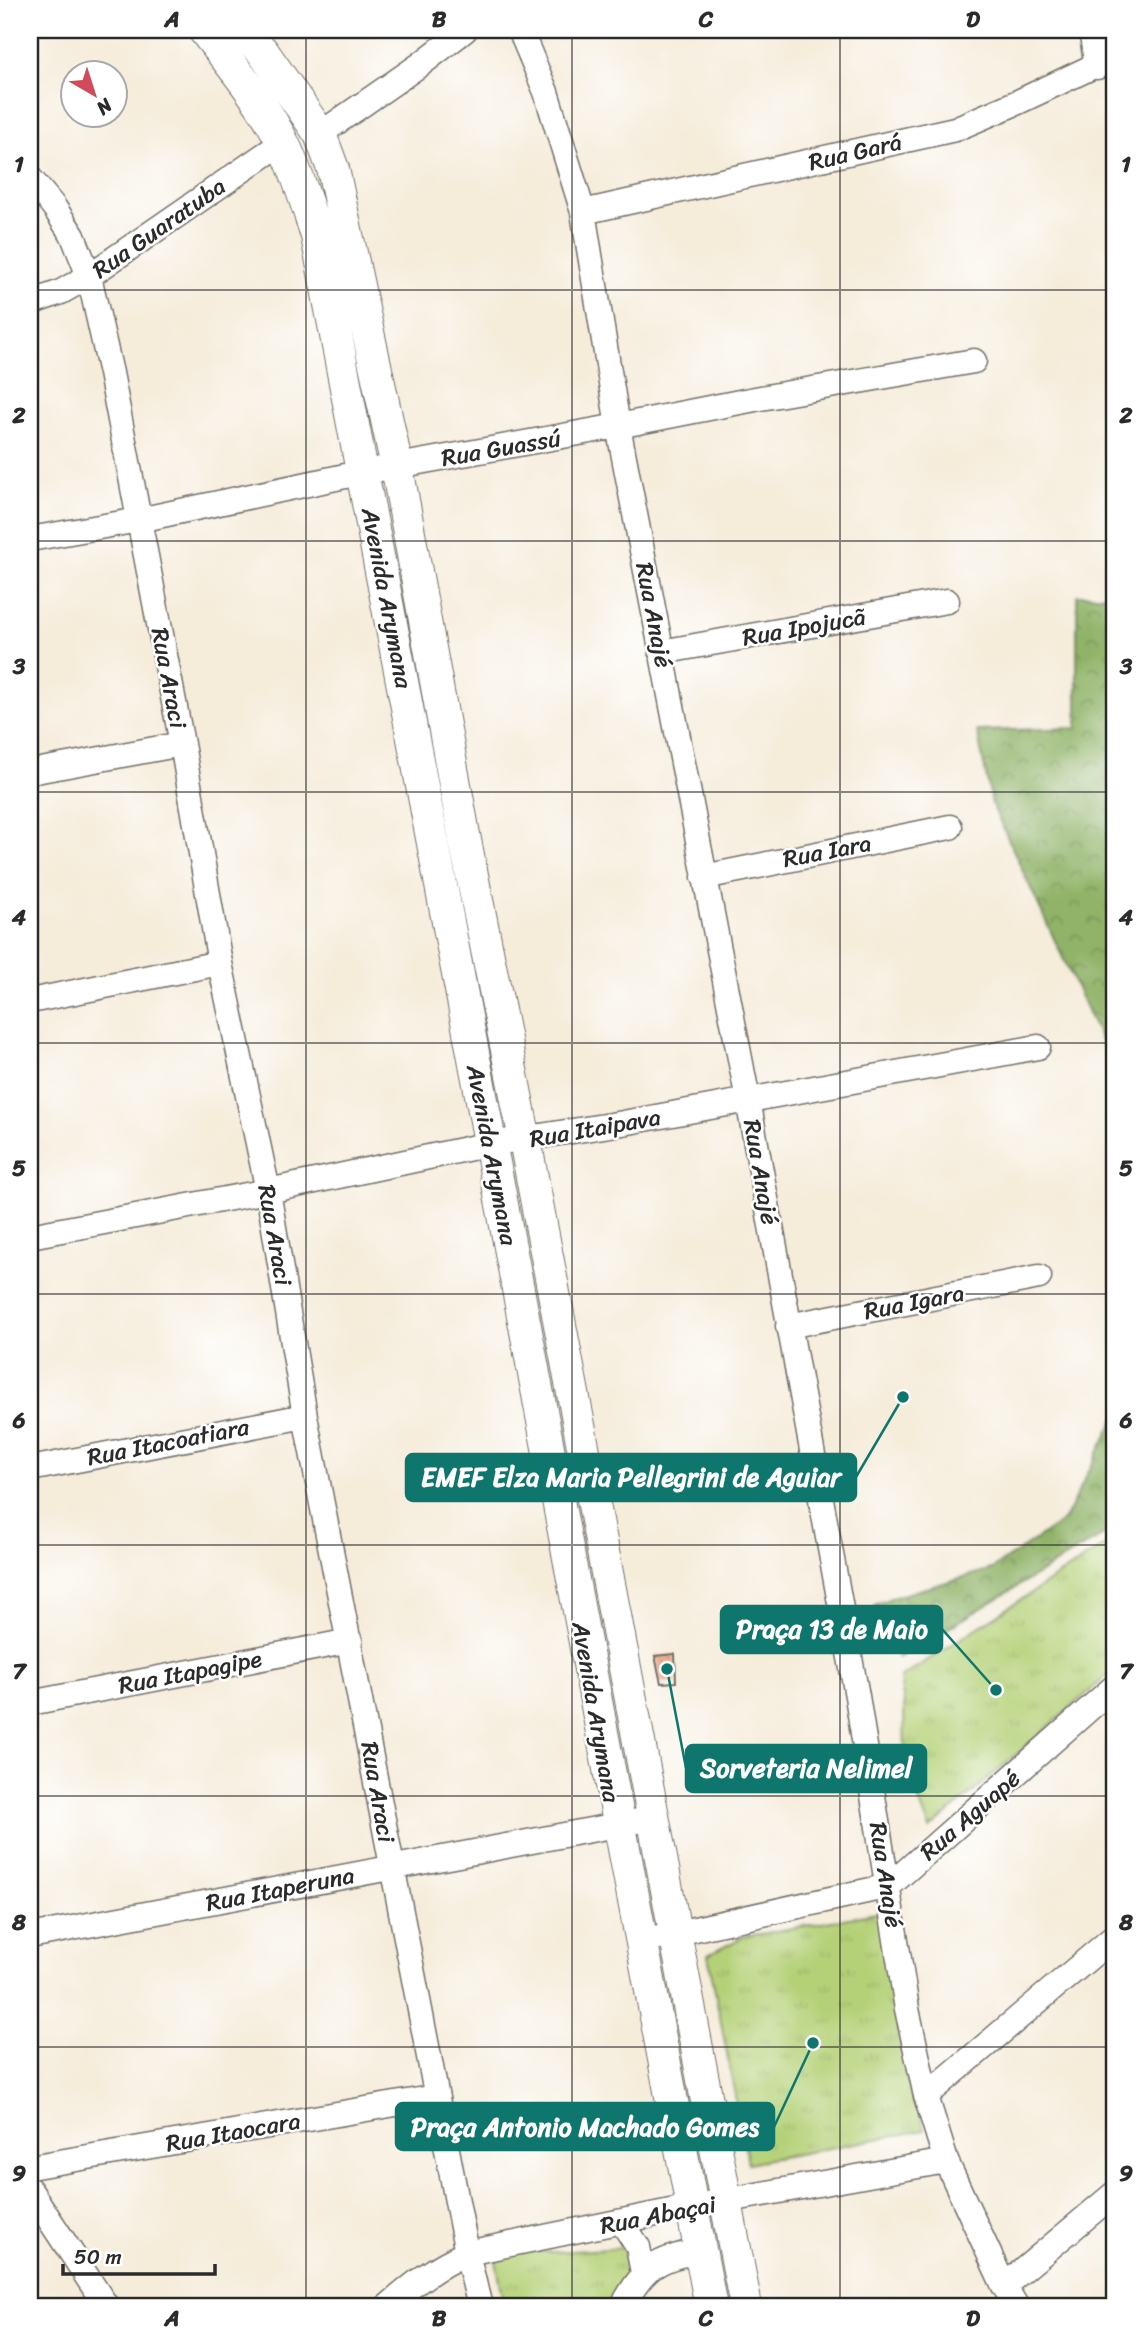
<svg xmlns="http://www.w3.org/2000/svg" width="1145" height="2337" font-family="Sriracha,sans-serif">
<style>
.grass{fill:url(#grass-tufts);stroke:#707e52;stroke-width:2}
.forest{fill:url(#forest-crowns);stroke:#5e6f4a;stroke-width:2}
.building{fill:url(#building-back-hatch)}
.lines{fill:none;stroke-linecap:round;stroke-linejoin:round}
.minor-casing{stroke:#726f68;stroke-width:27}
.major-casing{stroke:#726f68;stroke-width:34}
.minor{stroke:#fff;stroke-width:24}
.major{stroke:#fff;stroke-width:32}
.grid{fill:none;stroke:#2b2b2b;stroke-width:2;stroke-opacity:0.55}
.labels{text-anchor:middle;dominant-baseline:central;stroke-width:5;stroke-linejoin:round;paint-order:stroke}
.street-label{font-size:24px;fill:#2b2b2b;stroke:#fff}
.leader{fill:none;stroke:#0f766e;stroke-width:2.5}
.callout-dot{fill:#0f766e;stroke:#fff;stroke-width:2.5}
.callout{fill:#0f766e;stroke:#0f766e;stroke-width:2.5}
.callout-label{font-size:26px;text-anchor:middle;font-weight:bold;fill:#fff}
.neatline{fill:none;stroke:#2b2b2b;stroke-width:2.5}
.grid-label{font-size:23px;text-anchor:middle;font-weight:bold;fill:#2b2b2b}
</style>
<defs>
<pattern id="grass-tufts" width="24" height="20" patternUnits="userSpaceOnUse" patternTransform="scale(1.75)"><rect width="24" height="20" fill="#b5d178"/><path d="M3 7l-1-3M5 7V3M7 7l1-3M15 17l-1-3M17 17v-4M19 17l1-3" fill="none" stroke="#9cb468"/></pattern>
<pattern id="forest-crowns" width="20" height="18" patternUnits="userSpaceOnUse" patternTransform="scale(1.75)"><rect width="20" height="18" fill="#90b368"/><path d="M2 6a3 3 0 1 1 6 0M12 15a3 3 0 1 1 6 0" fill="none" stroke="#769256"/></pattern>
<pattern id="building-back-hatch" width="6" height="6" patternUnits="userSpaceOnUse" patternTransform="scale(1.75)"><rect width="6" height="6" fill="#eb9e75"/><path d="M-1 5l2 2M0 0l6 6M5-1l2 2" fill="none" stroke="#bf8160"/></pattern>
</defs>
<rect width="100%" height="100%" fill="#fff"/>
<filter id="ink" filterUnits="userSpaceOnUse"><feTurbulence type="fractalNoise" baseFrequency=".0143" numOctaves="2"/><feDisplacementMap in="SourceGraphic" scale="14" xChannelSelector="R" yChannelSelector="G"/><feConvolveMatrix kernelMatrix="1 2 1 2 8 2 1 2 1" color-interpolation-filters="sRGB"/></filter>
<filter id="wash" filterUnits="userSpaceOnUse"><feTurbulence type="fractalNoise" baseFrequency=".00686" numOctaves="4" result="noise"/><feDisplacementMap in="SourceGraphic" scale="28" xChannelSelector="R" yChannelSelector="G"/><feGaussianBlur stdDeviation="1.57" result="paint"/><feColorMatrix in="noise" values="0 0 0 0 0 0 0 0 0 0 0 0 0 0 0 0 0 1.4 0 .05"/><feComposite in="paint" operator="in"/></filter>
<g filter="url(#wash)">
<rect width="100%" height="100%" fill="#f5ecda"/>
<path class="grass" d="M 1115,1539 L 1115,1669 L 930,1829 L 905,1764 L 904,1703 L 900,1678 Z
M 882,1912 L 892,1997 L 910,2089 L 925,2130 L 748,2163 L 708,1955 L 743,1937 Z
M 627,2248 L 632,2274 L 606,2307 L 505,2307 L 494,2250 L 554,2252 Z"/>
<path class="forest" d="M 1077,595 L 1115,595 L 1115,1071 L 992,804 L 977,731 L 1077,728 Z
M 1115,1419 L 1115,1528 L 898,1658 L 874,1605 L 891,1598 L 992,1569 L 1064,1520 Z"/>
<g id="blocks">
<path class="building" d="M 675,1654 L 676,1682 L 661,1683 L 655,1656 Z"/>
</g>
</g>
<g filter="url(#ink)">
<use href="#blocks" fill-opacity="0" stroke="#726f68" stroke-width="2"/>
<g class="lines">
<defs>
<path id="minor" d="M 520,30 L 546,92 L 583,212 L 618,426 L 748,1100 L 857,1696 L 907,2009 L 926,2096 L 946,2161 L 1004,2286 L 1017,2307
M 1091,30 L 1097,67
M 320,134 L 421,64 L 465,30
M 30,178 L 54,207 L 73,236 L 89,276 L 111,373 L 182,744 L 220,963 L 268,1191 L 305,1416 L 467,2253 L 480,2307
M 583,212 L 955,129 L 1018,102 L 1115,56
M 30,303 L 61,292 L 89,276 L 283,142
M 30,539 L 139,520 L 364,472 L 618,426 L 755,399 L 974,361
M 661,652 L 947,601
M 30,772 L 182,744
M 704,877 L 950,827
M 30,1001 L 220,963
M 30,1236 L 268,1191 L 490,1144 L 623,1123 L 1038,1047
M 788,1326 L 1039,1277
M 30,1469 L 305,1416
M 30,1703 L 350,1641
M 30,1936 L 654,1818
M 641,1941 L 889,1886 L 1115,1686
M 926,2096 L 1115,1936
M 30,2167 L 436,2097
M 30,2190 L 107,2307
M 622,2222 L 638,2247 L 643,2273
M 1004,2286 L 1115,2193
M 387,2307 C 412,2285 436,2266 467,2253 L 690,2207 L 946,2161
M 622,2307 C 643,2269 656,2258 700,2251"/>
<path id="major" d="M 204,30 C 232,66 264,103 284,145 C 298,174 307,205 317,236 C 454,925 575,1618 711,2307
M 243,30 L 263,52 L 320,134 L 333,169 L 397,467 L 465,840 L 525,1140 L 746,2307"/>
</defs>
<use href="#minor" class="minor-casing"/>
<use href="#major" class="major-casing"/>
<use href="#minor" class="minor"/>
<use href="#major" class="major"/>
</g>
</g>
<path class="grid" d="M 306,30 L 306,2307M 572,30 L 572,2307M 840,30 L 840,2307M 30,290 L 1115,290M 30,541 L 1115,541M 30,792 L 1115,792M 30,1043 L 1115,1043M 30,1294 L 1115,1294M 30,1545 L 1115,1545M 30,1796 L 1115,1796M 30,2047 L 1115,2047"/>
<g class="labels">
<g class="street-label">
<text transform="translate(855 152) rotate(-13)">Rua Gará</text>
<text transform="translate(159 228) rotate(-35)">Rua Guaratuba</text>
<text transform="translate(501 448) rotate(-10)">Rua Guassú</text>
<text transform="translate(387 598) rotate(79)">Avenida Arymana</text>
<text transform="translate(654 615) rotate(79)">Rua Anajé</text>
<text transform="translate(804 627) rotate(-10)">Rua Ipojucã</text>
<text transform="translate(169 678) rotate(79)">Rua Araci</text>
<text transform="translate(827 851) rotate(-11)">Rua Iara</text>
<text transform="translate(595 1128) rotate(-10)">Rua Itaipava</text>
<text transform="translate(492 1155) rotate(79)">Avenida Arymana</text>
<text transform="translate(761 1172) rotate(80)">Rua Anajé</text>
<text transform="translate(275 1235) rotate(80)">Rua Araci</text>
<text transform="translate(914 1302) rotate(-11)">Rua Igara</text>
<text transform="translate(168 1442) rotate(-11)">Rua Itacoatiara</text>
<text transform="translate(190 1672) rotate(-11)">Rua Itapagipe</text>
<text transform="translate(596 1712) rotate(80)">Avenida Arymana</text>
<text transform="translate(378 1792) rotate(80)">Rua Araci</text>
<text transform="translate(970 1815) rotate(-41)">Rua Aguapé</text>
<text transform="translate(886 1875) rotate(81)">Rua Anajé</text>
<text transform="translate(280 1889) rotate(-11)">Rua Itaperuna</text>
<text transform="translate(233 2132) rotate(-10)">Rua Itaocara</text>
<text transform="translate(658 2215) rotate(-11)">Rua Abaçai</text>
</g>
</g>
<path class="leader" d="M903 1397L856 1477M996 1690L942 1629M667 1669L686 1768M813 2043L774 2127"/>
<g class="callout-dot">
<circle cx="903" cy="1397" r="7"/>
<circle cx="996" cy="1690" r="7"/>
<circle cx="667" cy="1669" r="7"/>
<circle cx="813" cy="2043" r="7"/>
</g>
<g class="callout">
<rect x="406" y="1454" width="450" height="47" rx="7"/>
<rect x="721" y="1606" width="221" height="47" rx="7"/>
<rect x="686" y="1745" width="240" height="47" rx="7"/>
<rect x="396" y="2103" width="378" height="47" rx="7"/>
</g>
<g class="callout-label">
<text x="631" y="1486">EMEF Elza Maria Pellegrini de Aguiar</text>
<text x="832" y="1638">Praça 13 de Maio</text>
<text x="806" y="1777">Sorveteria Nelimel</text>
<text x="585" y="2136">Praça Antonio Machado Gomes</text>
</g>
<rect width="1145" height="2337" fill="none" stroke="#fff" stroke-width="77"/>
<g transform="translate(94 94) rotate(141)"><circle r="33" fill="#ffffff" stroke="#aaaaaa" stroke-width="2"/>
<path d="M0-5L12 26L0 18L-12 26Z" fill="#d1495b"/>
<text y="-10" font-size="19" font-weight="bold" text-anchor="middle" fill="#2b2b2b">N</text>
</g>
<path d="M63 2264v10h152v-10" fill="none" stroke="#2b2b2b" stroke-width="3.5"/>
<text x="74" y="2264" font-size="21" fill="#2b2b2b" stroke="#ffffff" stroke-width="5" paint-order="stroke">50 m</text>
<rect x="38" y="38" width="1068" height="2260" class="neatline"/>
<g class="grid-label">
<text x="172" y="27">A</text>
<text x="439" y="27">B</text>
<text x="706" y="27">C</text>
<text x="973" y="27">D</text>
<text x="19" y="172">1</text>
<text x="1126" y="172">1</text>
<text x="19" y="423">2</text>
<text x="1126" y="423">2</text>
<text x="19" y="674">3</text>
<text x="1126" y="674">3</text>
<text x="19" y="925">4</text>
<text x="1126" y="925">4</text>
<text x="19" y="1176">5</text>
<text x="1126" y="1176">5</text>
<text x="19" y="1428">6</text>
<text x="1126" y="1428">6</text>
<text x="19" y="1679">7</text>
<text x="1126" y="1679">7</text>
<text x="19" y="1930">8</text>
<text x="1126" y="1930">8</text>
<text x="19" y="2181">9</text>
<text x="1126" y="2181">9</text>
<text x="172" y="2326">A</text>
<text x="439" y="2326">B</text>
<text x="706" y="2326">C</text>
<text x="973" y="2326">D</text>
</g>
</svg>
